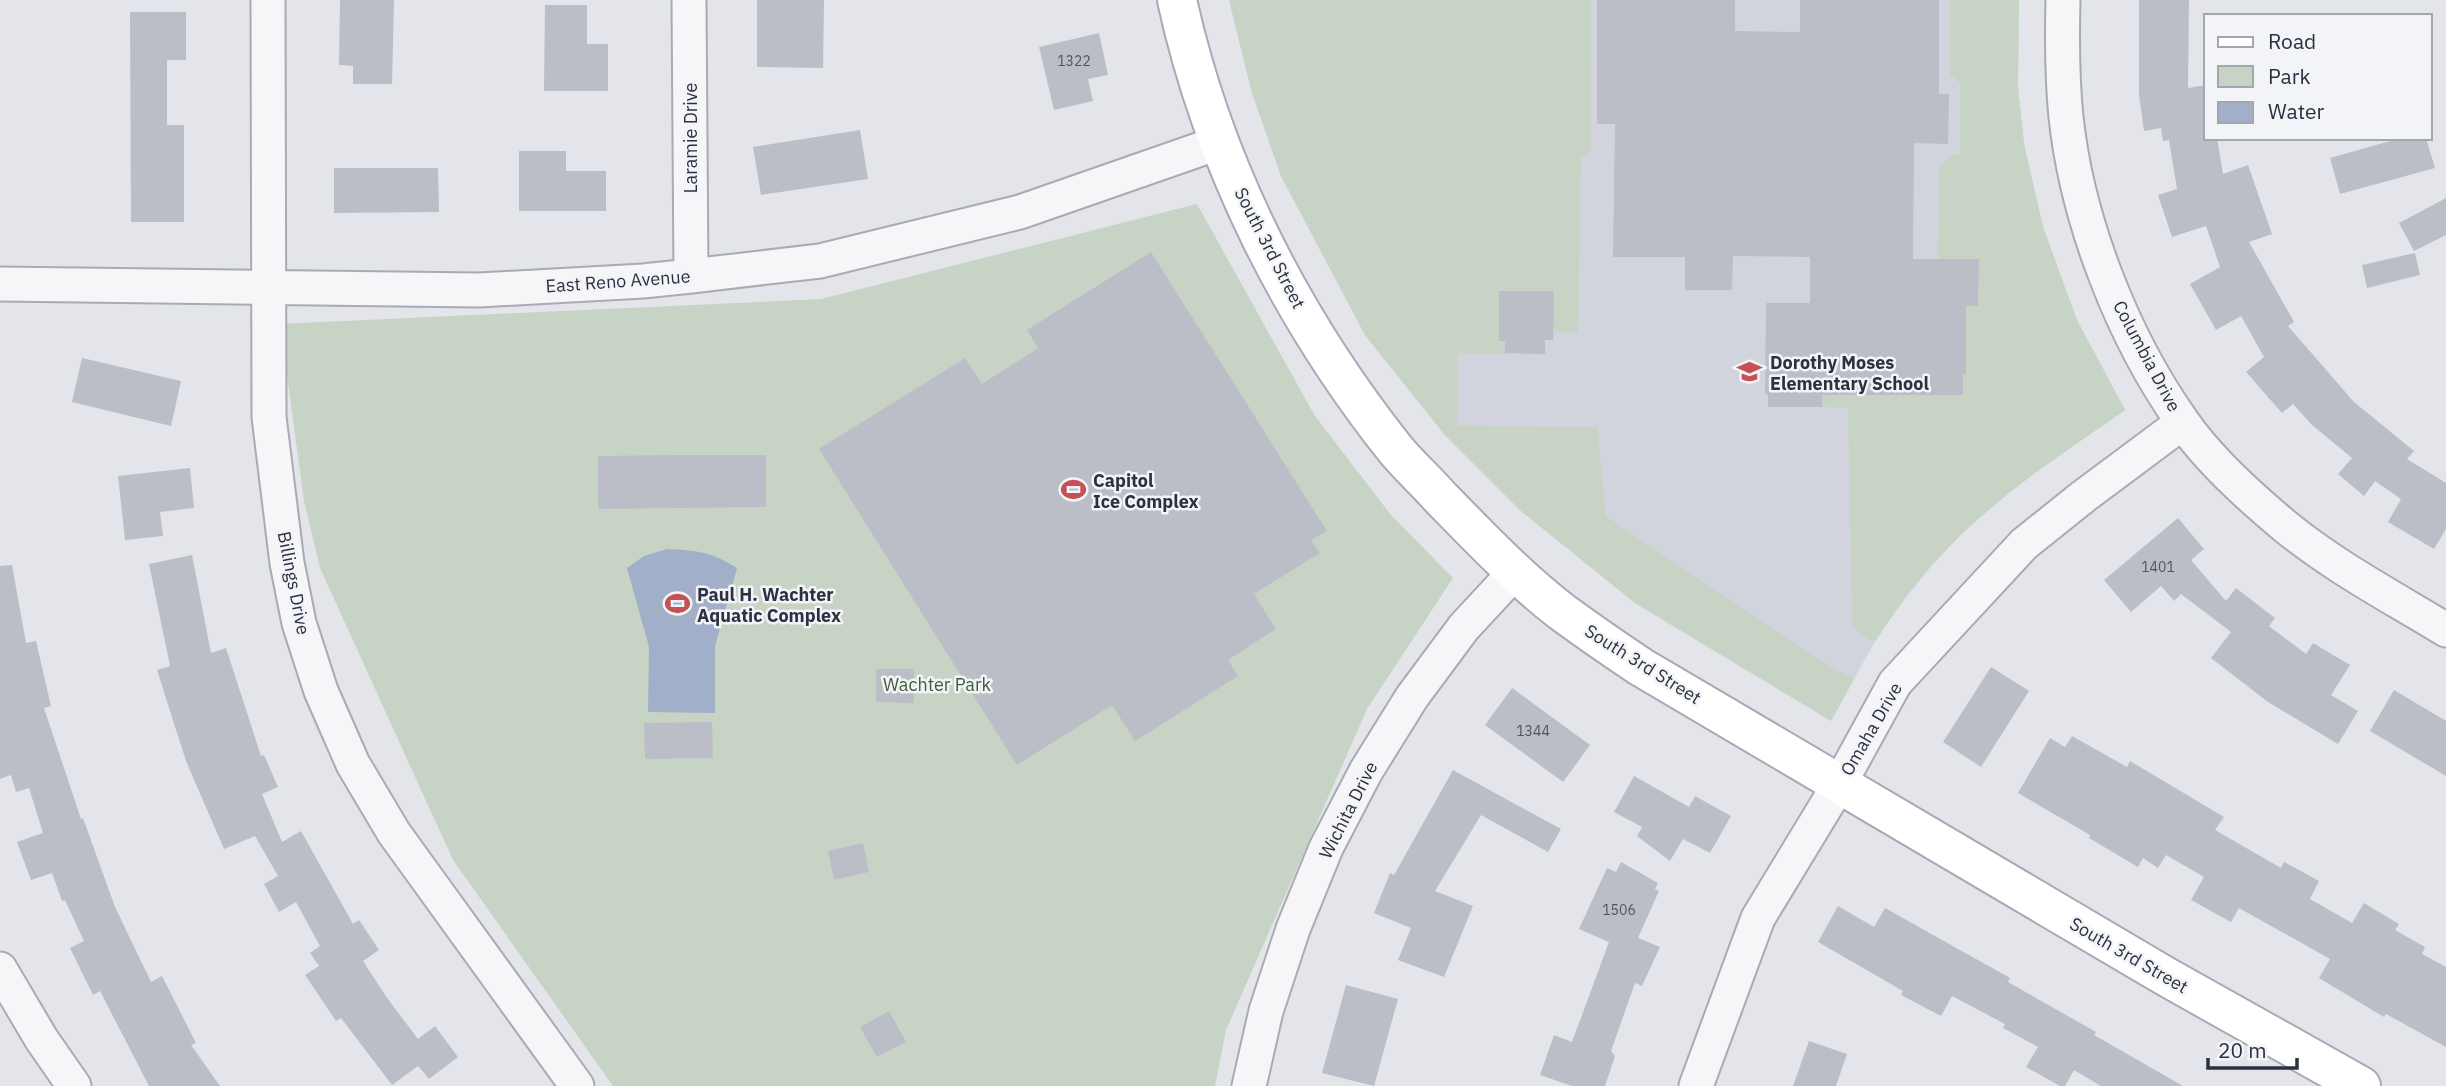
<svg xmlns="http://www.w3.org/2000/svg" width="2446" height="1086" font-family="'IBM Plex Sans',sans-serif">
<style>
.built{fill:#d1d4dc}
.green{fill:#c7d4c5}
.water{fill:#a1afc8}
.building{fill:#bbbec7}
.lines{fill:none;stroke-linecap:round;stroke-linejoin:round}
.street-casing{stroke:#a8abb4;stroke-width:37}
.secondary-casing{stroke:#a8abb4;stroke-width:42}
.street{stroke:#f6f6f9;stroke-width:33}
.secondary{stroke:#fff;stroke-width:38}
.labels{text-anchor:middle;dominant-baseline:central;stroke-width:5;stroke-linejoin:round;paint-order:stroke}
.number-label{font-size:14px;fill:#505462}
.street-label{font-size:18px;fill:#2c3141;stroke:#f3f4f8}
.poi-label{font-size:18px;font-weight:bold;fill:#2c3141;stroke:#f3f4f8;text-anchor:start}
.park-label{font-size:18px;fill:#3c5c3a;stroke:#f3f4f8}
</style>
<rect width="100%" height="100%" fill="#e3e5ea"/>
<path class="built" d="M 1229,0 L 2019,0 L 2018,87 L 2024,144 L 2043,227 L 2077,320 L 2125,410 L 2023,481 L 1966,530 L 1932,565 L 1900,605 L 1874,643 L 1831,721 L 1635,603 L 1522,512 L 1445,435 L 1365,335 L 1281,176 L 1252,93 Z"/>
<path class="green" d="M 1229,0 L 1591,0 L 1590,155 L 1581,155 L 1578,332 L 1554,331 L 1554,340 L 1545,340 L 1545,354 L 1457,353 L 1458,426 L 1597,427 L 1606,516 L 1819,660 L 1854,679 L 1831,721 L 1635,603 L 1522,512 L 1445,435 L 1365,335 L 1281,176 L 1252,93 Z
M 1950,0 L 2019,0 L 2018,87 L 2024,144 L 2043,227 L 2077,320 L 2125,410 C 2058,457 1987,502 1932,565 C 1910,589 1892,616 1874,643 L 1852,626 L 1848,408 L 1822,407 L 1822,395 L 1966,374 L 1966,306 L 1978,306 L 1979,260 L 1938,259 L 1939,168 L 1949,156 L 1960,154 L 1960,83 L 1950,75 Z
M 1197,204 L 1315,416 L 1391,515 L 1453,578 L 1367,709 L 1226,1030 L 1215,1086 L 613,1086 L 453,860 L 320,568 L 304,501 L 280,324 L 821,299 Z"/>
<path class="water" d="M 667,549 C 696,550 712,552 737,568 L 715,646 L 715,713 L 648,712 L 649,647 L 627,568 L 644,556 Z"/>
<path class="building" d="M 340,0 L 394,0 L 392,84 L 353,84 L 353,66 L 339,65 Z
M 757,0 L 824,0 L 823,68 L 757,67 Z
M 1597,0 L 1735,0 L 1735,31 L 1800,32 L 1800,0 L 1939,0 L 1939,94 L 1949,94 L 1948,144 L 1914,143 L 1913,259 L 1979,259 L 1978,306 L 1966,306 L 1966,374 L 1963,374 L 1963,395 L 1822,395 L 1822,407 L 1768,407 L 1768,394 L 1765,394 L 1766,303 L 1810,303 L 1810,257 L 1733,256 L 1732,290 L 1685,290 L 1685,257 L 1613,257 L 1615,124 L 1597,124 Z
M 2139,0 L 2189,0 L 2188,88 L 2206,85 L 2206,138 L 2217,138 L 2223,174 L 2248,165 L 2272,234 L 2249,242 L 2294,322 L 2288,326 L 2354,402 L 2414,451 L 2407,459 L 2446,483 L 2446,529 L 2434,549 L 2388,522 L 2401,499 L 2375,481 L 2364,496 L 2338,474 L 2352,458 L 2312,425 L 2293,404 L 2282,413 L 2246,372 L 2264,357 L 2241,316 L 2216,330 L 2190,284 L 2220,267 L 2206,226 L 2172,237 L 2158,195 L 2177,189 L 2169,140 L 2163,141 L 2161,128 L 2144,131 L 2139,95 Z
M 545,5 L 587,5 L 587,44 L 608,44 L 608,91 L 544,91 Z
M 130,12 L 186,12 L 186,60 L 167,60 L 167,125 L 184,125 L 184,222 L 131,222 Z
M 1099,33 L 1108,75 L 1088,79 L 1093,101 L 1054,110 L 1039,47 Z
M 860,130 L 868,179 L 761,195 L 753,147 Z
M 2401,138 L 2426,138 L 2435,168 L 2340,194 L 2330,158 Z
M 519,151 L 566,151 L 566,171 L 606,171 L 606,211 L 519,211 Z
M 334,168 L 438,168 L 439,212 L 334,213 Z
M 2446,198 L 2446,235 L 2414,251 L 2399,223 Z
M 1151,252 L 1327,531 L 1311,540 L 1320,553 L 1254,594 L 1276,629 L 1228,660 L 1238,676 L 1135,741 L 1112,705 L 1017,765 L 819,449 L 965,358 L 982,384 L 1038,348 L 1027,330 Z
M 2415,253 L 2420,275 L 2367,288 L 2362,265 Z
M 1499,291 L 1554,291 L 1553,340 L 1545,340 L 1545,354 L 1505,353 L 1505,341 L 1499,341 Z
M 82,358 L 181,381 L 171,426 L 72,402 Z
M 674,455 L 766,455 L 766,507 L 598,509 L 598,456 Z
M 190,468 L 194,508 L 160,512 L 163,536 L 125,540 L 118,476 Z
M 2178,518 L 2204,549 L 2191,560 L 2226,601 L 2236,588 L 2275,618 L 2269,626 L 2306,654 L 2313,643 L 2350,665 L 2331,695 L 2358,711 L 2338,744 L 2268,702 L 2211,658 L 2231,632 L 2181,594 L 2174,601 L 2161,586 L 2131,612 L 2104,580 Z
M 192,555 L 211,653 L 226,648 L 261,756 L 264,755 L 278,787 L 262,794 L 282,842 L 301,831 L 353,924 L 359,920 L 379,950 L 363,961 L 387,998 L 418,1039 L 435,1026 L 458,1057 L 429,1079 L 418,1066 L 392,1085 L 341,1018 L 336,1021 L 305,975 L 319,966 L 310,953 L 320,946 L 296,902 L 279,912 L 264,884 L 278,876 L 255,836 L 224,849 L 186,761 L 157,670 L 170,666 L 149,564 Z
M 12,565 L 26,643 L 36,641 L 51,706 L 44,708 L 81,819 L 83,818 L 115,907 L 151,982 L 162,976 L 196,1043 L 191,1045 L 220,1086 L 149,1086 L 100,991 L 93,995 L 70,948 L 84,941 L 65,900 L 62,901 L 52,873 L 31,880 L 17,842 L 43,833 L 29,788 L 16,792 L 11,775 L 0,779 L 0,566 Z
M 1991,667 L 2029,691 L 1981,767 L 1943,742 Z
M 876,669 L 914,669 L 914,703 L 876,702 Z
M 1512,688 L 1590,745 L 1563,782 L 1485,725 Z
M 2394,690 L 2446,721 L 2446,776 L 2370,731 Z
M 712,722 L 713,758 L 645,759 L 644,723 Z
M 2072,736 L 2127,767 L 2130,761 L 2224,817 L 2215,830 L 2281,868 L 2284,862 L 2319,881 L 2310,899 L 2352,923 L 2364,903 L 2399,924 L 2395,930 L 2425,947 L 2422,954 L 2446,967 L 2446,1047 L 2386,1014 L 2384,1017 L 2319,978 L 2330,959 L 2239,908 L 2231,922 L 2191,900 L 2204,877 L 2166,855 L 2158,868 L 2143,858 L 2138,867 L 2089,838 L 2090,835 L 2018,793 L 2050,738 L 2065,747 Z
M 1453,770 L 1561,829 L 1548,852 L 1481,815 L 1435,891 L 1473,906 L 1444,977 L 1398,960 L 1411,928 L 1374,913 L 1390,873 L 1394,875 Z
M 1634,776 L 1689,807 L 1695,796 L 1731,816 L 1710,853 L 1683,839 L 1670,861 L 1637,836 L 1642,827 L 1614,812 Z
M 863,843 L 869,872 L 834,880 L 828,851 Z
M 1621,862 L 1658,883 L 1655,889 L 1659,891 L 1638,938 L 1660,947 L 1642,986 L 1635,983 L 1611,1051 L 1615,1056 L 1605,1086 L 1572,1086 L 1540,1075 L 1554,1035 L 1572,1042 L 1609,942 L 1579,929 L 1607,868 L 1616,872 Z
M 1838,906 L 1874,927 L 1885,908 L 2010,978 L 2008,982 L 2096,1032 L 2094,1035 L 2183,1086 L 2101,1086 L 2074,1070 L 2065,1086 L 2060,1086 L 2026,1067 L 2038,1047 L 2003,1028 L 2005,1024 L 1952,996 L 1941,1016 L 1901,995 L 1903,991 L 1818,942 Z
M 1346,985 L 1398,999 L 1374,1086 L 1322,1073 Z
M 889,1011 L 906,1042 L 877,1057 L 860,1027 Z
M 1809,1041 L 1847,1054 L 1836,1086 L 1793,1086 Z"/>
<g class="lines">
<defs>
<path id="street" d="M 268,0 L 269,417 L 287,563 L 299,623 L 321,691 L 353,764 L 394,833 L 577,1086
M 689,0 L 691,276
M 2063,0 C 2062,39 2062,78 2066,117 C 2077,220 2122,336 2182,421 C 2207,458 2251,498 2286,527 C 2335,567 2392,597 2446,630
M 0,284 L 479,290 L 643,281 L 691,276 L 820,261 L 1020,212 L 1218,143
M 0,969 L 42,1040 L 74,1086
M 1249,1086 L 1266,1011 L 1293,929 L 1326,848 L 1366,771 L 1412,697 L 1464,627 L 1516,571
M 1696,1086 L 1758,918 L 1840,783 L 1895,683 L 2024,544 L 2084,496 L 2182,423"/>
<path id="secondary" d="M 1177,0 C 1213,164 1291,318 1395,449 C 1409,466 1425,480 1439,496 C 1478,536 1518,578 1562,612 C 1588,631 1614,649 1641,667 L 2165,976 L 2361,1086"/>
</defs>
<use href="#street" class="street-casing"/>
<use href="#secondary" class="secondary-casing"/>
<use href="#street" class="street"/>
<use href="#secondary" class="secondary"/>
</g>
<defs>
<symbol id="school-bare" viewBox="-9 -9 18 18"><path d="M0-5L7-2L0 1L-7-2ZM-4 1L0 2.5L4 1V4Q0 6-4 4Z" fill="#c65154" stroke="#f3f4f8" stroke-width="2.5" paint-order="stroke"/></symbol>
<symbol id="stadium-bare" viewBox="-9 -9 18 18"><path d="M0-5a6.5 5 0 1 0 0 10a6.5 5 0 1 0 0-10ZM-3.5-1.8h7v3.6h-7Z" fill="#c65154" stroke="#f3f4f8" stroke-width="2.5" paint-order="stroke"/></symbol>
</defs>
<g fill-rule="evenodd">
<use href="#school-bare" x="1732" y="354" width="35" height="35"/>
<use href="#stadium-bare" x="1056" y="472" width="35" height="35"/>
<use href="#stadium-bare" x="660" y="586" width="35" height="35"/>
</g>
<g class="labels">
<g class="number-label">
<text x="1074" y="61">1322</text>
<text x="2158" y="567">1401</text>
<text x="1533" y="731">1344</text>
<text x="1619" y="910">1506</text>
</g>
<g class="street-label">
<text transform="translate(690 138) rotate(-90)">Laramie Drive</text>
<text transform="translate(1270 248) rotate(63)">South 3rd Street</text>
<text transform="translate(618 281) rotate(-4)">East Reno Avenue</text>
<text transform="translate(2147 356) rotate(62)">Columbia Drive</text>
<text transform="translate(294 583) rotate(79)">Billings Drive</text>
<text transform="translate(1643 664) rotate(32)">South 3rd Street</text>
<text transform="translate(1871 729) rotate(-60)">Omaha Drive</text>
<text transform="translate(1348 810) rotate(-63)">Wichita Drive</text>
<text transform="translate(2129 955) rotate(30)">South 3rd Street</text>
</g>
<g class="poi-label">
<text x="1770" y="362">Dorothy Moses<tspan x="1770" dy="21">Elementary School</tspan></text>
<text x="1093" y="480">Capitol<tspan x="1093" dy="21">Ice Complex</tspan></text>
<text x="697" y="594">Paul H. Wachter<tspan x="697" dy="21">Aquatic Complex</tspan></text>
</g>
<g class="park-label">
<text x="937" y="684">Wachter Park</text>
</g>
</g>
<rect x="2204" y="14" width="228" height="126" fill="#f3f4f8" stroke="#a3a6af" stroke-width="2"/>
<rect x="2218" y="37" width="35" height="10" fill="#ffffff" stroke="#a3a6af" stroke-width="2"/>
<text x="2268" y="49" font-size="21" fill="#2c3141">Road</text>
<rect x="2218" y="66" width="35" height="21" fill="#c7d4c5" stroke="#a3a6af" stroke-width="2"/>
<text x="2268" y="84" font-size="21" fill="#2c3141">Park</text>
<rect x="2218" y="102" width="35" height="21" fill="#a1afc8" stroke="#a3a6af" stroke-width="2"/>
<text x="2268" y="119" font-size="21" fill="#2c3141">Water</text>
<path d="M2208 1058v10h89v-10" fill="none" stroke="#2c3141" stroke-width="3.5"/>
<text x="2218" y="1058" font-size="21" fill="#2c3141" stroke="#f3f4f8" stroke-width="5" paint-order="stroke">20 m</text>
</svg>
